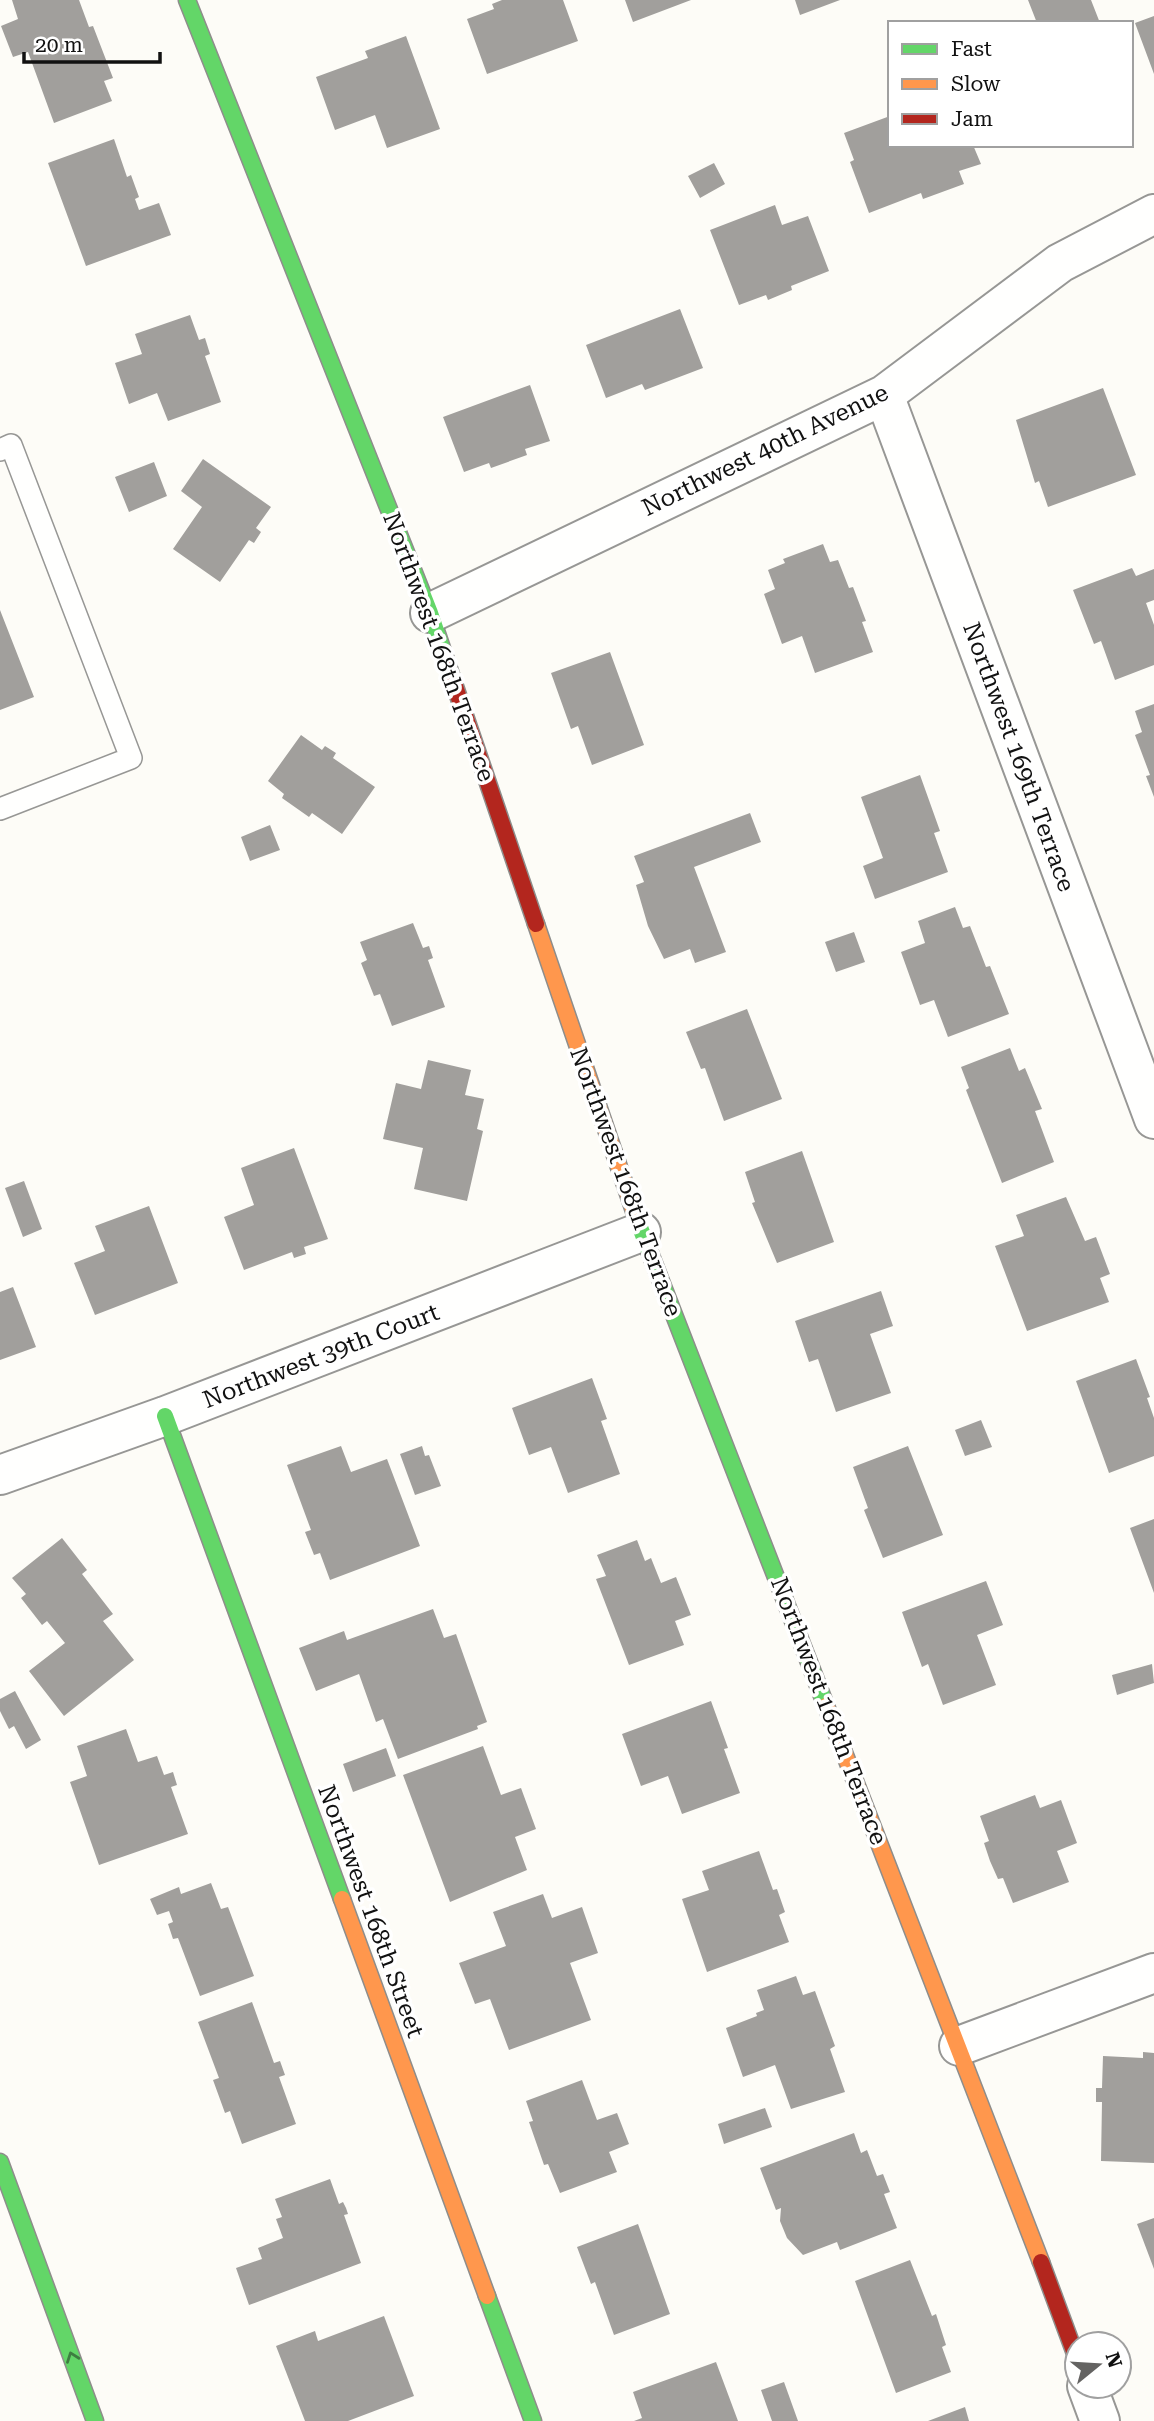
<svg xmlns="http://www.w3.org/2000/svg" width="1154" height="2421" font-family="'Roboto Serif',serif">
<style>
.building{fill:#a19f9c}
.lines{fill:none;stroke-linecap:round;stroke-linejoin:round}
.lane-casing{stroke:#979795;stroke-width:24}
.street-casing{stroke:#979795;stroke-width:42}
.fast-casing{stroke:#8e8d8b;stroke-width:19}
.slow-casing{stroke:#8e8d8b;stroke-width:19}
.jam-casing{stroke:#8e8d8b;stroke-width:19}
.lane{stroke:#fffffe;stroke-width:21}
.street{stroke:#fffffe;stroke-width:38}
.fast{stroke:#63d668;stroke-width:16}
.slow{stroke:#ff974d;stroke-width:16}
.jam{stroke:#b3261e;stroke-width:16}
.oneway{stroke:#3e7d41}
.labels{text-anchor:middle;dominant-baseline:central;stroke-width:7;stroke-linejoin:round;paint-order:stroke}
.street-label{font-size:24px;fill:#111;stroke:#fff}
</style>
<rect width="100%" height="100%" fill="#fdfcf7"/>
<path class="building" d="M 12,0 L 79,0 L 89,27 L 93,26 L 113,78 L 104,81 L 112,101 L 54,123 L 28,52 L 13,57 L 1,26 L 18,19 Z
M 502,0 L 563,0 L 578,41 L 487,74 L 467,19 L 494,9 L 492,4 Z
M 625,0 L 691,0 L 633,22 Z
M 795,0 L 840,0 L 800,15 Z
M 1028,0 L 1091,0 L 1100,23 L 1037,23 Z
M 1154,16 L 1154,74 L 1135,23 Z
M 406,36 L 440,129 L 387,148 L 375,115 L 335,130 L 316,77 L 368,58 L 365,51 Z
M 890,116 L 890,145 L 973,145 L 981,164 L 959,171 L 964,184 L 923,199 L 921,193 L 869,213 L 850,162 L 854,160 L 844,133 Z
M 114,139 L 127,177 L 131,175 L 139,197 L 135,199 L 139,210 L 159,203 L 171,235 L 86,266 L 48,163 Z
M 714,163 L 725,184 L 700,198 L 688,176 Z
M 775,205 L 782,225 L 808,216 L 829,271 L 791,286 L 792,290 L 768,300 L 766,295 L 739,305 L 710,230 Z
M 680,309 L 703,368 L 645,390 L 642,384 L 606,398 L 586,345 Z
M 190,315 L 199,340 L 205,338 L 210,354 L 205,356 L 221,402 L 168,421 L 157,393 L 129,404 L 115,363 L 142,354 L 135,334 Z
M 530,385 L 550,441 L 525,449 L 527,455 L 491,468 L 489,463 L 464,472 L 443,417 Z
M 1103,388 L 1136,475 L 1048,507 L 1039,481 L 1035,483 L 1016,420 Z
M 203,459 L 271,507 L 256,528 L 261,532 L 254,543 L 249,540 L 220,582 L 173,549 L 202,507 L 181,491 Z
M 154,462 L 167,496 L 129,512 L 115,477 Z
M 823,544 L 830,562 L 838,560 L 849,588 L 853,587 L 866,621 L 862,622 L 873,652 L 815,673 L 802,636 L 782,644 L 764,594 L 775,589 L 768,570 L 785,563 L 783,559 Z
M 1132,568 L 1136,576 L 1154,569 L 1154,600 L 1146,603 L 1154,625 L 1154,665 L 1115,680 L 1101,641 L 1094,644 L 1073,590 Z
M 0,610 L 34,697 L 0,710 Z
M 610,652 L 644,745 L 592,765 L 578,726 L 571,729 L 551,673 Z
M 1154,704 L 1154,797 L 1146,776 L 1150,775 L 1135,735 L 1142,732 L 1135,711 Z
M 301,735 L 322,750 L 325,746 L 336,753 L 333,758 L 375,787 L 342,834 L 312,813 L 309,817 L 282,798 L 284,794 L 268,781 Z
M 920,775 L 940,831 L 934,833 L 948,872 L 875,899 L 863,866 L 883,858 L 861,797 Z
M 750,813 L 761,842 L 694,867 L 726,952 L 695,963 L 690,949 L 664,959 L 648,926 L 636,885 L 644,882 L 634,856 Z
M 270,825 L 280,850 L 250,861 L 241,837 Z
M 955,907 L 963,928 L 970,926 L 986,967 L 990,966 L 1009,1014 L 948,1037 L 934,1000 L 920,1005 L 901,952 L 925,943 L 918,921 Z
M 413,923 L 423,948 L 429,946 L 433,958 L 428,960 L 445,1007 L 392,1026 L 380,994 L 374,996 L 361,963 L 367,960 L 360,942 Z
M 854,932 L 865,962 L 836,972 L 825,942 Z
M 747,1009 L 782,1099 L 724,1121 L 705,1068 L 701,1069 L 686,1032 Z
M 1010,1048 L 1019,1071 L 1025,1068 L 1042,1109 L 1035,1111 L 1054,1162 L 1002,1183 L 966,1090 L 969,1088 L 961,1067 Z
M 428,1060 L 471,1070 L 465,1095 L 484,1099 L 477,1129 L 483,1131 L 467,1201 L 414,1189 L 423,1148 L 383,1139 L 396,1083 L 421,1089 Z
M 294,1148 L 328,1239 L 304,1247 L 306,1254 L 294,1258 L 292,1252 L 244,1270 L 224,1217 L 254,1205 L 241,1168 Z
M 802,1151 L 834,1242 L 777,1263 L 752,1203 L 755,1202 L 745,1172 Z
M 24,1181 L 42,1229 L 23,1237 L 5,1188 Z
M 1066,1197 L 1085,1241 L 1096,1237 L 1110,1274 L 1100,1278 L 1109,1302 L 1027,1331 L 995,1246 L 1024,1236 L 1016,1215 Z
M 149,1206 L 178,1283 L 95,1315 L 74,1263 L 105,1251 L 95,1226 Z
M 13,1287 L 36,1347 L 0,1360 L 0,1292 Z
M 881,1291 L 893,1326 L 870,1334 L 891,1393 L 836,1412 L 818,1359 L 809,1362 L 795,1321 Z
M 1136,1359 L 1150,1397 L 1147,1398 L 1154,1418 L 1154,1456 L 1109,1473 L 1076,1381 Z
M 592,1378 L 607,1419 L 601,1421 L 620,1474 L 568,1493 L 551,1447 L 529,1455 L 512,1408 Z
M 981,1420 L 992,1447 L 965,1456 L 955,1430 Z
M 341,1446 L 351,1472 L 387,1459 L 420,1546 L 330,1580 L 320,1553 L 314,1555 L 305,1532 L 311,1530 L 287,1465 Z
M 422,1446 L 425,1456 L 429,1455 L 441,1486 L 415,1495 L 400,1454 Z
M 908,1446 L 943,1535 L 883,1558 L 864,1510 L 868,1508 L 853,1467 Z
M 1154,1519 L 1154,1593 L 1130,1528 Z
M 62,1538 L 87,1570 L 82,1574 L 113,1614 L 103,1621 L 134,1660 L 64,1716 L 29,1671 L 65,1643 L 47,1621 L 42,1625 L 21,1598 L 26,1594 L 12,1578 Z
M 637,1540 L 645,1561 L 651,1558 L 661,1583 L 676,1577 L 691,1615 L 675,1621 L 684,1645 L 629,1665 L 596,1579 L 606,1576 L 597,1555 Z
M 986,1581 L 1003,1625 L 977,1635 L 996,1685 L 943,1705 L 928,1664 L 922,1667 L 902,1612 Z
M 433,1609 L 444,1638 L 456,1634 L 487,1722 L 477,1726 L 478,1729 L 398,1759 L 383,1719 L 376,1722 L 359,1674 L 316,1691 L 299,1648 L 344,1631 L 347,1640 Z
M 1152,1664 L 1154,1683 L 1117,1695 L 1112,1675 Z
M 15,1691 L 41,1740 L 26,1749 L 14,1726 L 9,1729 L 0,1711 L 0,1699 Z
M 711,1701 L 728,1748 L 724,1749 L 740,1793 L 682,1814 L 668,1776 L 641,1786 L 622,1734 Z
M 126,1729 L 138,1762 L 157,1756 L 164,1775 L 173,1772 L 177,1785 L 171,1787 L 188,1834 L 99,1865 L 70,1782 L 87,1776 L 77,1746 Z
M 483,1746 L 501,1795 L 521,1788 L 536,1829 L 515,1837 L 527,1870 L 450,1902 L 403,1775 Z
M 386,1748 L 396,1776 L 353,1792 L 343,1764 Z
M 1035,1795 L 1040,1808 L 1061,1800 L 1077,1843 L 1057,1851 L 1069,1882 L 1013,1903 L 1003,1878 L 998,1879 L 990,1861 L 984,1843 L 989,1841 L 980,1816 Z
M 759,1851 L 773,1890 L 777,1889 L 785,1912 L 779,1915 L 789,1942 L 707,1972 L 682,1899 L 709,1890 L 702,1871 Z
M 211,1883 L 221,1909 L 228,1907 L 254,1976 L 200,1996 L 178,1938 L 173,1939 L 168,1924 L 173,1922 L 169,1911 L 157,1915 L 150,1899 L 179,1887 L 181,1894 Z
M 543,1894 L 552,1918 L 582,1907 L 598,1953 L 570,1963 L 591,2020 L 509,2050 L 490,1999 L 475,2004 L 459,1963 L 506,1946 L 493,1912 Z
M 796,1976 L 803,1995 L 815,1991 L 835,2046 L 830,2049 L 845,2092 L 791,2109 L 775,2065 L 743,2077 L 726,2028 L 757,2016 L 756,2013 L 764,2010 L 757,1990 Z
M 252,2002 L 274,2063 L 280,2061 L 285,2075 L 279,2077 L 296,2124 L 242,2144 L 230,2111 L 225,2113 L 213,2080 L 219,2078 L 198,2022 Z
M 1143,2052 L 1154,2053 L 1154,2163 L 1101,2161 L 1102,2102 L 1096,2102 L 1096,2088 L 1102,2088 L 1103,2056 L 1143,2058 Z
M 582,2080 L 597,2120 L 617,2113 L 629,2144 L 609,2152 L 617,2172 L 560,2193 L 548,2164 L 544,2165 L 529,2122 L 533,2121 L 526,2101 Z
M 765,2108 L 772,2127 L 724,2144 L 718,2124 Z
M 854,2133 L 861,2153 L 867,2150 L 877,2176 L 883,2174 L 890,2192 L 884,2194 L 897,2228 L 840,2250 L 837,2242 L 803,2255 L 787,2238 L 780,2221 L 781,2208 L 776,2210 L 760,2168 Z
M 330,2179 L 339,2204 L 343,2202 L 346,2208 L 348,2214 L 344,2215 L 361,2263 L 249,2305 L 236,2268 L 262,2259 L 258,2248 L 283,2238 L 276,2219 L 282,2217 L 275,2199 Z
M 1154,2218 L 1154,2269 L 1137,2224 Z
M 638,2224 L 670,2314 L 614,2335 L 595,2282 L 591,2284 L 577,2247 Z
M 910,2260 L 932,2316 L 936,2314 L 946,2345 L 942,2347 L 951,2372 L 896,2393 L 855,2281 Z
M 384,2316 L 414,2396 L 348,2421 L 305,2421 L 276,2346 L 315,2331 L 318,2341 Z
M 716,2362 L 738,2421 L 634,2421 L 642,2418 L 633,2392 Z
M 784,2382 L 798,2421 L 772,2421 L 761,2390 Z
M 965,2407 L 969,2421 L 928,2421 Z"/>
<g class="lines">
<defs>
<path id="lane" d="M 0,450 L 11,445 L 131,758 L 0,809"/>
<path id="street" d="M 884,395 L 1154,1119
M 430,613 L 884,395 L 1060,263 L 1154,214
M 0,1475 L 165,1416 L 641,1232
M 959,2046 L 1154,1973
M 1087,2386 L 1100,2421"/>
<path id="fast" d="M 187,0 L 430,613 L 446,660
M 636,1217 L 826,1706
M 165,1416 L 342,1899
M 0,2162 L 95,2421
M 487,2296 L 533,2421"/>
<path id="slow" d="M 536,924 L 636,1217
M 826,1706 L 1041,2262
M 342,1899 L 487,2296"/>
<path id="jam" d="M 446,660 L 536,924
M 1041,2262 L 1077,2359"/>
</defs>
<use href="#lane" class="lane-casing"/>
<use href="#street" class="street-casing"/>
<use href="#fast" class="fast-casing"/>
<use href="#slow" class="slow-casing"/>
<use href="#jam" class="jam-casing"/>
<use href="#lane" class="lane"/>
<use href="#street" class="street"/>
<use href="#fast" class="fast"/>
<use href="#slow" class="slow"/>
<use href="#jam" class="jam"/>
</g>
<defs><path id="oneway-chevron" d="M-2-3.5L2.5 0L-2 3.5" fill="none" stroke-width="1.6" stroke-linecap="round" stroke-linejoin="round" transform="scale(1.75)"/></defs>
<use class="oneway" href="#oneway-chevron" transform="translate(72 2357) rotate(-110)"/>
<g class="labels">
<g class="street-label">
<text transform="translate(765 450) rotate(-26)">Northwest 40th Avenue</text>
<text transform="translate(439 647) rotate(70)">Northwest 168th Terrace</text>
<text transform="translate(1019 757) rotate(70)">Northwest 169th Terrace</text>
<text transform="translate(626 1182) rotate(70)">Northwest 168th Terrace</text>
<text transform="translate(321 1356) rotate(-21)">Northwest 39th Court</text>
<text transform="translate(829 1711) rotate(69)">Northwest 168th Terrace</text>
<text transform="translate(371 1911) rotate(70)">Northwest 168th Street</text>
</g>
</g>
<rect x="888" y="21" width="245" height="126" fill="#ffffff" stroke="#a0a0a0" stroke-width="2"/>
<rect x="902" y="44" width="35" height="10" fill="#63d668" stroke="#a0a0a0" stroke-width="2"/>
<text x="951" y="56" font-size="21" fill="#111111">Fast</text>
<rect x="902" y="79" width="35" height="10" fill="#ff974d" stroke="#a0a0a0" stroke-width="2"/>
<text x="951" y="91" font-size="21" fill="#111111">Slow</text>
<rect x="902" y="114" width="35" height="10" fill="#b3261e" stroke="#a0a0a0" stroke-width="2"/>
<text x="951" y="126" font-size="21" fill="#111111">Jam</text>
<g transform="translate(1098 2365) rotate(72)"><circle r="33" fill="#ffffff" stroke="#a0a0a0" stroke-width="2"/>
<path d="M0-5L12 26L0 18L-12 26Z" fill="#646362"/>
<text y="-10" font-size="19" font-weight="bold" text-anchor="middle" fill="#111111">N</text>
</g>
<path d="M24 52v10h136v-10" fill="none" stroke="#111111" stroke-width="3.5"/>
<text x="35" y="52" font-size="21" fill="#111111" stroke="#ffffff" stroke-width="5" paint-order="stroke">20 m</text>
</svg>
